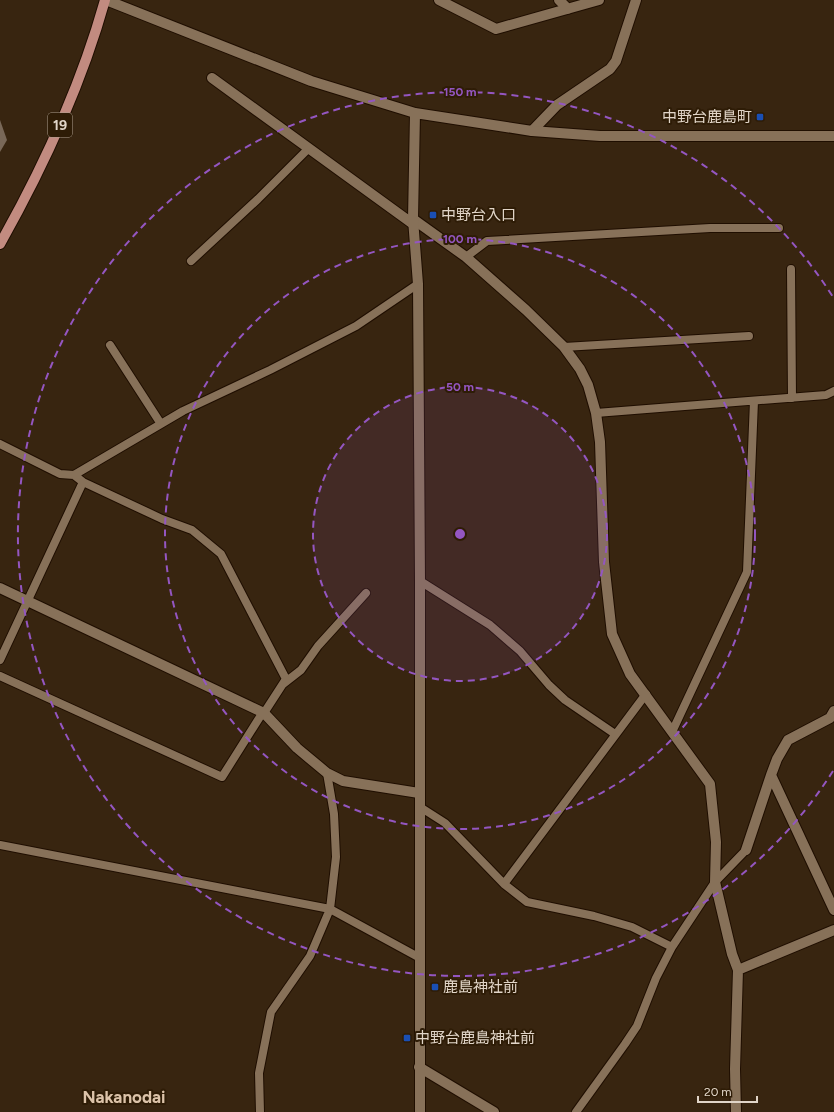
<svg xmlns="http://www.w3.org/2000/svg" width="834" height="1112" font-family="Figtree,'Noto Sans JP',sans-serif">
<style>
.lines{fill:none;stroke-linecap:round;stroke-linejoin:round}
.lane-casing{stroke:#1f0e00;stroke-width:10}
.street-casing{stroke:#1f0e00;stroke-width:12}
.secondary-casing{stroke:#1f0e00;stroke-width:12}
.primary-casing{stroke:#1f0e00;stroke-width:12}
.lane{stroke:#877159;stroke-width:8}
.street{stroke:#877159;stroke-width:10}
.secondary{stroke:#877159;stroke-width:10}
.primary{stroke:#c28b80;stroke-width:10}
.shaded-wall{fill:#796858}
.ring{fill:none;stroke:#9456c1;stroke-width:2;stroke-dasharray:7 5}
.transit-dot{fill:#1a4fb4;stroke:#2e1c06;stroke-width:1.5}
.labels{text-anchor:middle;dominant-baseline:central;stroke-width:4;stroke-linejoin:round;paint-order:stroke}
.shield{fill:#2e1c06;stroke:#ab9e8e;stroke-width:1}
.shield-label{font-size:14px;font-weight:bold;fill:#e1d5c8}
.poi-label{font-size:15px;fill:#e1d5c8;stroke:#2e1c06;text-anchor:start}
.quarter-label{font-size:17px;font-weight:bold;fill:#dcc3a9;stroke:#2e1c06}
.centre{fill:#9456c1;stroke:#2e1c06;stroke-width:2}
.ring-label{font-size:12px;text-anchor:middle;font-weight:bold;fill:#9456c1;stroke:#2e1c06;stroke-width:4;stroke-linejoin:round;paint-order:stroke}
</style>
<rect width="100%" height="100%" fill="#382510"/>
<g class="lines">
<defs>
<path id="lane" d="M 466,257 L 487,241 L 710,228 L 779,228
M 191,261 L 258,199 L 308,149
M 791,269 L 792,398
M 110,345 L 161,424
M 564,347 L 749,336
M 596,413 L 826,395 L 834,391
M 0,444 L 60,474 L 74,475
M 420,581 L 490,625 L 520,651 L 549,685 L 565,700 L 615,734
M 0,660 L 83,482
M 0,676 L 222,777 L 263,712
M 283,684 L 301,670 L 318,646 L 366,593
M 264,713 L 286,679 L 221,554 L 192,530 L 162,519 L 83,482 L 74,475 L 183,411 L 270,370 L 356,326 L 418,284
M 672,732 L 747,572 L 754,401
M 420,807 L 445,823 L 504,884 L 527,902 L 594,916 L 632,927 L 672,947 L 715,882 L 746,850
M 0,845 L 330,909 L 420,958
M 504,884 L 646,694
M 260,1112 L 259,1073 L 271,1012 L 310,956 L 330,909 L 336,857 L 334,814 L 327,773
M 576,1112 L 625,1044 L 637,1026 L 656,978 L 672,947"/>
<path id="street" d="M 439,0 L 496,29 L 599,0
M 559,0 L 568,9
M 212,78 L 413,224
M 532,131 L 557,105 L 610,69 L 616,61 L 636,0
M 413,219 L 466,257 L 526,310 L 564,347 L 580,369 L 588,385 L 596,413 L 600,442 L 604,562 L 612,634 L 630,674 L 710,784 L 716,842 L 715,882 L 732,954 L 738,970 L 735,1069 L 736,1112
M 0,588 L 264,713 L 297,748 L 327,773 L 343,781 L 419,793
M 834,711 L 830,718 L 788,740 L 777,759 L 771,775 L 834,910
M 746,850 L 771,775
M 738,970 L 834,930
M 419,1067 L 494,1112"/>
<path id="secondary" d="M 106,0 L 311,81 L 415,113 L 532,131 L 600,136 L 834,136
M 415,113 L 413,219 L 418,284 L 420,581 L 420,1112"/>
<path id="primary" d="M 0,244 C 44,166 81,86 105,0"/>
</defs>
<use href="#lane" class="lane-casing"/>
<use href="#street" class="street-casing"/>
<use href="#secondary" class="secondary-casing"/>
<use href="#primary" class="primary-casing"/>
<use href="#lane" class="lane"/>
<use href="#street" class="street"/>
<use href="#secondary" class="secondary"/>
<use href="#primary" class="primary"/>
</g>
<path class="shaded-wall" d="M 0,120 L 7,140 L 0,152 Z"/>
<circle cx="460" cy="534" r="147" fill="#9456c1" fill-opacity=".12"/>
<g class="ring">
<circle cx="460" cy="534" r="147"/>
<circle cx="460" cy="534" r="295"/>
<path d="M833 771A442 442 0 1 1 833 297"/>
</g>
<g class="transit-dot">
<rect x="756" y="113" width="8" height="8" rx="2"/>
<rect x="429" y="211" width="8" height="8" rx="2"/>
<rect x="431" y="983" width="8" height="8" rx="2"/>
<rect x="403" y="1034" width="8" height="8" rx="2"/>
</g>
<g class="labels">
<rect class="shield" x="48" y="113" width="24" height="24" rx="3"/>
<g class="shield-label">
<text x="60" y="125">19</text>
</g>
<g class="poi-label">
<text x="752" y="117" text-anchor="end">中野台鹿島町</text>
<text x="441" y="215">中野台入口</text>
<text x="443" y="987">鹿島神社前</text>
<text x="415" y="1038">中野台鹿島神社前</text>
</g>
<g class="quarter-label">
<text x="124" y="1097">Nakanodai</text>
</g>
</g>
<circle cx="460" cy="534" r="6" class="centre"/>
<g class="ring-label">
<text x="460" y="96">150 m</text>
<text x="460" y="243">100 m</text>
<text x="460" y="391">50 m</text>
</g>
<path d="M698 1096v6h59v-6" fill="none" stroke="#e1d5c8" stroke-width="2"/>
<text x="704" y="1096" font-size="12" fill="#e1d5c8" stroke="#2e1c06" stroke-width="3" paint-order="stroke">20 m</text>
</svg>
